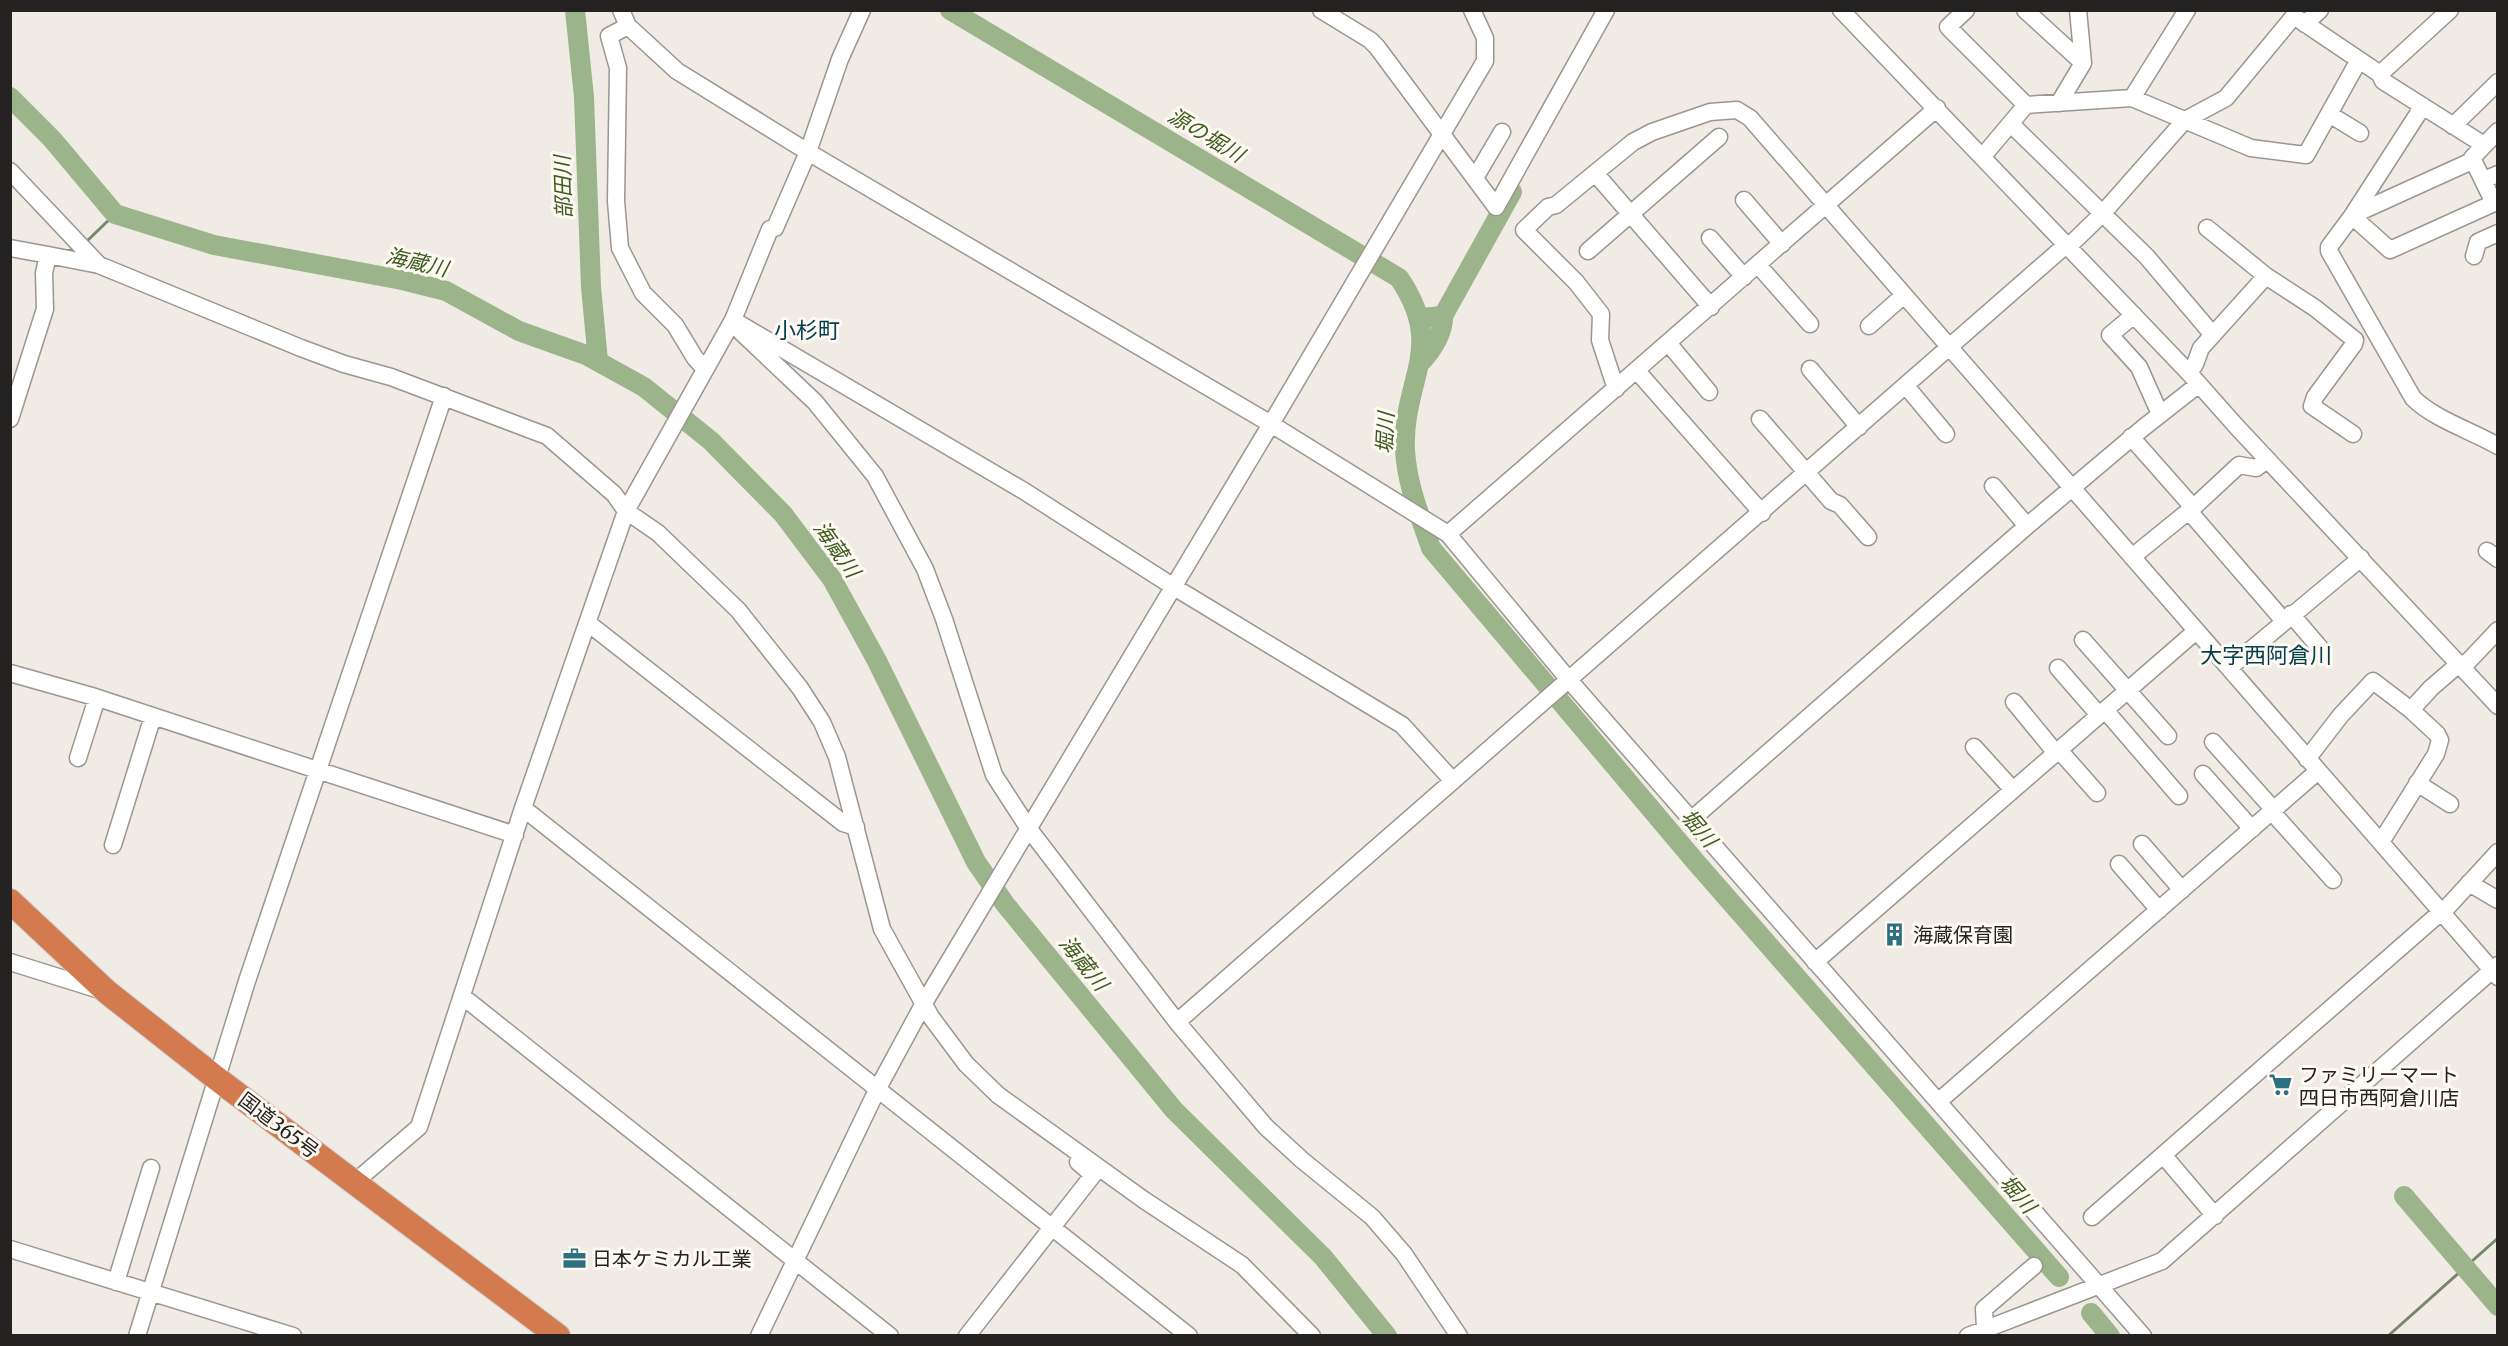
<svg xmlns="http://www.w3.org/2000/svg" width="2508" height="1346" font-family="Merriweather,'Noto Sans JP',serif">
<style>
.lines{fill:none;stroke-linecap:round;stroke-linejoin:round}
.stream{stroke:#78886a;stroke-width:3}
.river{stroke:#9cb489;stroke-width:20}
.minor-casing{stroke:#9b9690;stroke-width:19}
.highway-casing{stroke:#cbcaca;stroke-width:26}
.minor{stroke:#fff;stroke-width:16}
.highway{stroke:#d37a4f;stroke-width:24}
.labels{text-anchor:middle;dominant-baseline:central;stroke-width:6;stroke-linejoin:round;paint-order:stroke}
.poi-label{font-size:20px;fill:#252321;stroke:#fef9f2;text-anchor:start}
.street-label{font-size:20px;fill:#252321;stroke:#fef9f2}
.water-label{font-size:21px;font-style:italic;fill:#3d5c1f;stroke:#fef9f2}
.quarter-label{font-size:22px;fill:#03404d;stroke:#fef9f2}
</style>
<rect width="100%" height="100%" fill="#f1ebe5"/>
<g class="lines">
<path class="stream" d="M 87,241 L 115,214
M 66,251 L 73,250
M 2388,1336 L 2498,1238"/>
<path class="river" d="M 575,10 L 584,97 L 591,287 L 598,361
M 950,10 L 1399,278 C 1447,348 1402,379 1405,450 C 1407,485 1420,516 1431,548 L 1694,860 L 2059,1277
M 10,97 L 52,139 L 115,214 L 214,245 L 402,280 L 446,291 L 519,331 L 586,355 L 644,387 L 711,441 L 783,514 L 832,579 L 876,659 L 976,862 L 1005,904 L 1174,1110 L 1323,1257 L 1387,1336
M 1420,318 L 1443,316 L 1512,192
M 1422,361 C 1432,350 1444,332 1443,316
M 2404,1196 L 2498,1306
M 2091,1313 L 2110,1336"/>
<defs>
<path id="minor" d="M 621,10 L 628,26 L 677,71 L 808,152 L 1271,424 L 924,1003 L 878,1088 L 759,1336
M 862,10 L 840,59 L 808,152 L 775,228 L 770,229 L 733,320 L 1024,491 L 1174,587 L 1402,725 L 1453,781
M 1321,10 L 1370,40 L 1377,47 L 1496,207 L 1606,10
M 1472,10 L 1485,38 L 1485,61 L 1271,424 L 1448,534 L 1569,680 L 2143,1336
M 1841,10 L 2189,373 L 2236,426 L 2498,706
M 1966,10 L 1948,27 L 2026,105
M 2025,10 L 2083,63
M 2294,16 L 2380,74 L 2383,81 L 2484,145
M 2305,24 L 2320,10
M 628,26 L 609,36 L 618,68 L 616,201 L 620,248 L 643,293 L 675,325 L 695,358 L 705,369
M 2380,74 L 2450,10
M 2132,98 L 2187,10
M 2059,103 L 2083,63 L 2078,10
M 2423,106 L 2352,216 L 2329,247 L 2329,251 L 2413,398 C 2434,419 2472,431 2498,446
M 2329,114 L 2360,133
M 2011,124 L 2147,257 L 2213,335
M 2453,126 L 2498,82
M 1983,156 L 2026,105 L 2132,98 L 2251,148 L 2306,155 L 2359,60
M 10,171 L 99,265
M 1595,173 L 1711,307
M 1475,178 L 1502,132
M 2484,180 L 2498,174
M 1744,200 L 1782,244
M 2355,214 L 2474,160
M 2352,216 L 2390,250 L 2494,203 L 2472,158 L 2498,131
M 2207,228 L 2266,276
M 1710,238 L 1744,277
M 2068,247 L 2102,214 L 2185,120 L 2226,98 L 2294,16 L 2295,10
M 10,248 L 48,255
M 1588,251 L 1719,137
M 2474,256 L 2478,242 L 2498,233
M 1758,265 L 1810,324
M 2134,315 L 2110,335 L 2139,367 L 2160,414
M 1869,326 L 1903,296
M 1669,344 L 1709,392
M 1810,369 L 1859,427
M 1637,371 L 1762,513
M 2189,373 L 2195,364 L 2201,348 L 2266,276 L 2315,308 L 2355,340 L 2354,344 L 2315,397 L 2312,406 L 2353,434
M 1906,386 L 1946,434
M 1616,389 L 1600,340 L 1601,314 L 1576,282 L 1524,230 L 1548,207 L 1556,205 L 1633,142 L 1652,132 L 1710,112 L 1737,110 L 1750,118 L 2498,977
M 10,419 L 45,309 L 44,273 L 48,255 L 99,265 L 301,348 L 344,364 L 391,377 L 547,436 L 614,494 L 626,511 L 658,533 L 738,610 L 800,688 L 822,722 L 837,757 L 882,929 L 931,1017 L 966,1064 L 998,1095 L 1144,1200 L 1242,1265 L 1312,1336
M 1760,419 L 1831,501 L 1840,505 L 1868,537
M 2131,437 L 2192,506
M 1993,486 L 2027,526
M 2188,510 L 2284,621
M 1448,534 L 1937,108
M 2487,551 L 2498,559
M 2132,557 L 2196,505 L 2239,465 L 2256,468 L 2267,460
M 2291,614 L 2320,648
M 588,623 L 843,823 L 856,827
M 2083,640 L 2168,736
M 2463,667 L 2498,630
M 2058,668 L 2099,715
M 2229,668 L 2361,558
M 10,673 L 95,697 L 515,835
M 2014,702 L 2056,753
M 2105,710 L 2179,796
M 2213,742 L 2274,810
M 1974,747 L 2013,790
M 2059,750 L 2097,793
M 78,758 L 97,698
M 2307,759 L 2341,715 L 2373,681 L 2411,710 L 2431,688 L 2460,663
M 2203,774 L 2252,829
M 2417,783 L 2450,804
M 523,808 L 1189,1336
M 2272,812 L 2333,880
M 1691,820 L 2027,526 L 2143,428 L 2199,384
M 2381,842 L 2436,754 L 2440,740 L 2437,734 L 2411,710
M 2142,844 L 2182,890
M 113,845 L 153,716
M 2119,864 L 2159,910
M 2469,883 L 2498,900
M 2442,913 L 2498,852
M 10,962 L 103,991
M 1815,962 L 2196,631
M 462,996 L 890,1336
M 1177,1022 L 2066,245
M 1939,1101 L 2318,771
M 2164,1156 L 2215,1216
M 356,1181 L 419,1127 L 523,808 L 626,511 L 733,320 L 741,332 L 815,402 L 875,476 L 925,569 L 944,619 L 994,775 L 1029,829 L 1177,1022 L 1266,1127 L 1302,1160 L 1372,1217 L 1404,1254 L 1459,1336
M 2092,1217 L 2441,912
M 10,1249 L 293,1336
M 116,1282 L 151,1168
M 1985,1328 L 1984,1309 L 2034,1266
M 137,1336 L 247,981 L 444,396
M 967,1336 L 1093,1175 L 1078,1162
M 1968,1336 L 2162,1261 L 2498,965"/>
<path id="highway" d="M 10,901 L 107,992 L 216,1078 L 558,1336"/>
</defs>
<use href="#minor" class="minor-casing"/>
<use href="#highway" class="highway-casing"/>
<use href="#minor" class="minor"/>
<use href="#highway" class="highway"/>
</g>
<defs>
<symbol id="building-bare" viewBox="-9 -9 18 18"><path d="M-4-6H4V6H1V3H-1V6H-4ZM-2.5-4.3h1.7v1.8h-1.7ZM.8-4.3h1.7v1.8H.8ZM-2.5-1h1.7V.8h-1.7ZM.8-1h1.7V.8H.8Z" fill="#2d7082" stroke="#fef9f2" stroke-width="2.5" paint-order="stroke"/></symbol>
<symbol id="supermarket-bare" viewBox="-9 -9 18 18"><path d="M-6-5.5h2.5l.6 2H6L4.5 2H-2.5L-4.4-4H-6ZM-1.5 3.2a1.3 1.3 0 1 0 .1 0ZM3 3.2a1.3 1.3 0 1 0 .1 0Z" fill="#2d7082" stroke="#fef9f2" stroke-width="2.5" paint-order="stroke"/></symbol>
<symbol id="office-bare" viewBox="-9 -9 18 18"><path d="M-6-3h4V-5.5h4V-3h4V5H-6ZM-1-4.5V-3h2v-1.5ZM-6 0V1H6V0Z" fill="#2d7082" stroke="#fef9f2" stroke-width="2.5" paint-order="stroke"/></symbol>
</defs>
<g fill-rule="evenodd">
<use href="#building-bare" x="1878" y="918" width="33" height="33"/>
<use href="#supermarket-bare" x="2264" y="1068" width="33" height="33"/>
<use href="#office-bare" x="558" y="1242" width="33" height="33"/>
</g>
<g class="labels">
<g class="poi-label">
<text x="1913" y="934">海蔵保育園</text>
<text x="2299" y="1074">ファミリーマート<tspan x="2299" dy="23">四日市西阿倉川店</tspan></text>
<text x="592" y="1258">日本ケミカル工業</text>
</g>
<g class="street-label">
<text transform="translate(279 1125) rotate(37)">国道365号</text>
</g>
<g class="water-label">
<text transform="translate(1206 135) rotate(31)">源の堀川</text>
<text transform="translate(563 187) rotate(-92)">部田川</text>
<text transform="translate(417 262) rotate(13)">海蔵川</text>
<text transform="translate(1385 433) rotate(-87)">堀川</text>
<text transform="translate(837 549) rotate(55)">海蔵川</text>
<text transform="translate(1699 828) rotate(50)">堀川</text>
<text transform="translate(1084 963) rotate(51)">海蔵川</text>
<text transform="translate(2018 1194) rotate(49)">堀川</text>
</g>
<g class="quarter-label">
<text x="807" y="330">小杉町</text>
<text x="2266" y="655">大字西阿倉川</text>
</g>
</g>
<rect width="2508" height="1346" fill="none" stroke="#252321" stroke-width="24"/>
</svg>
